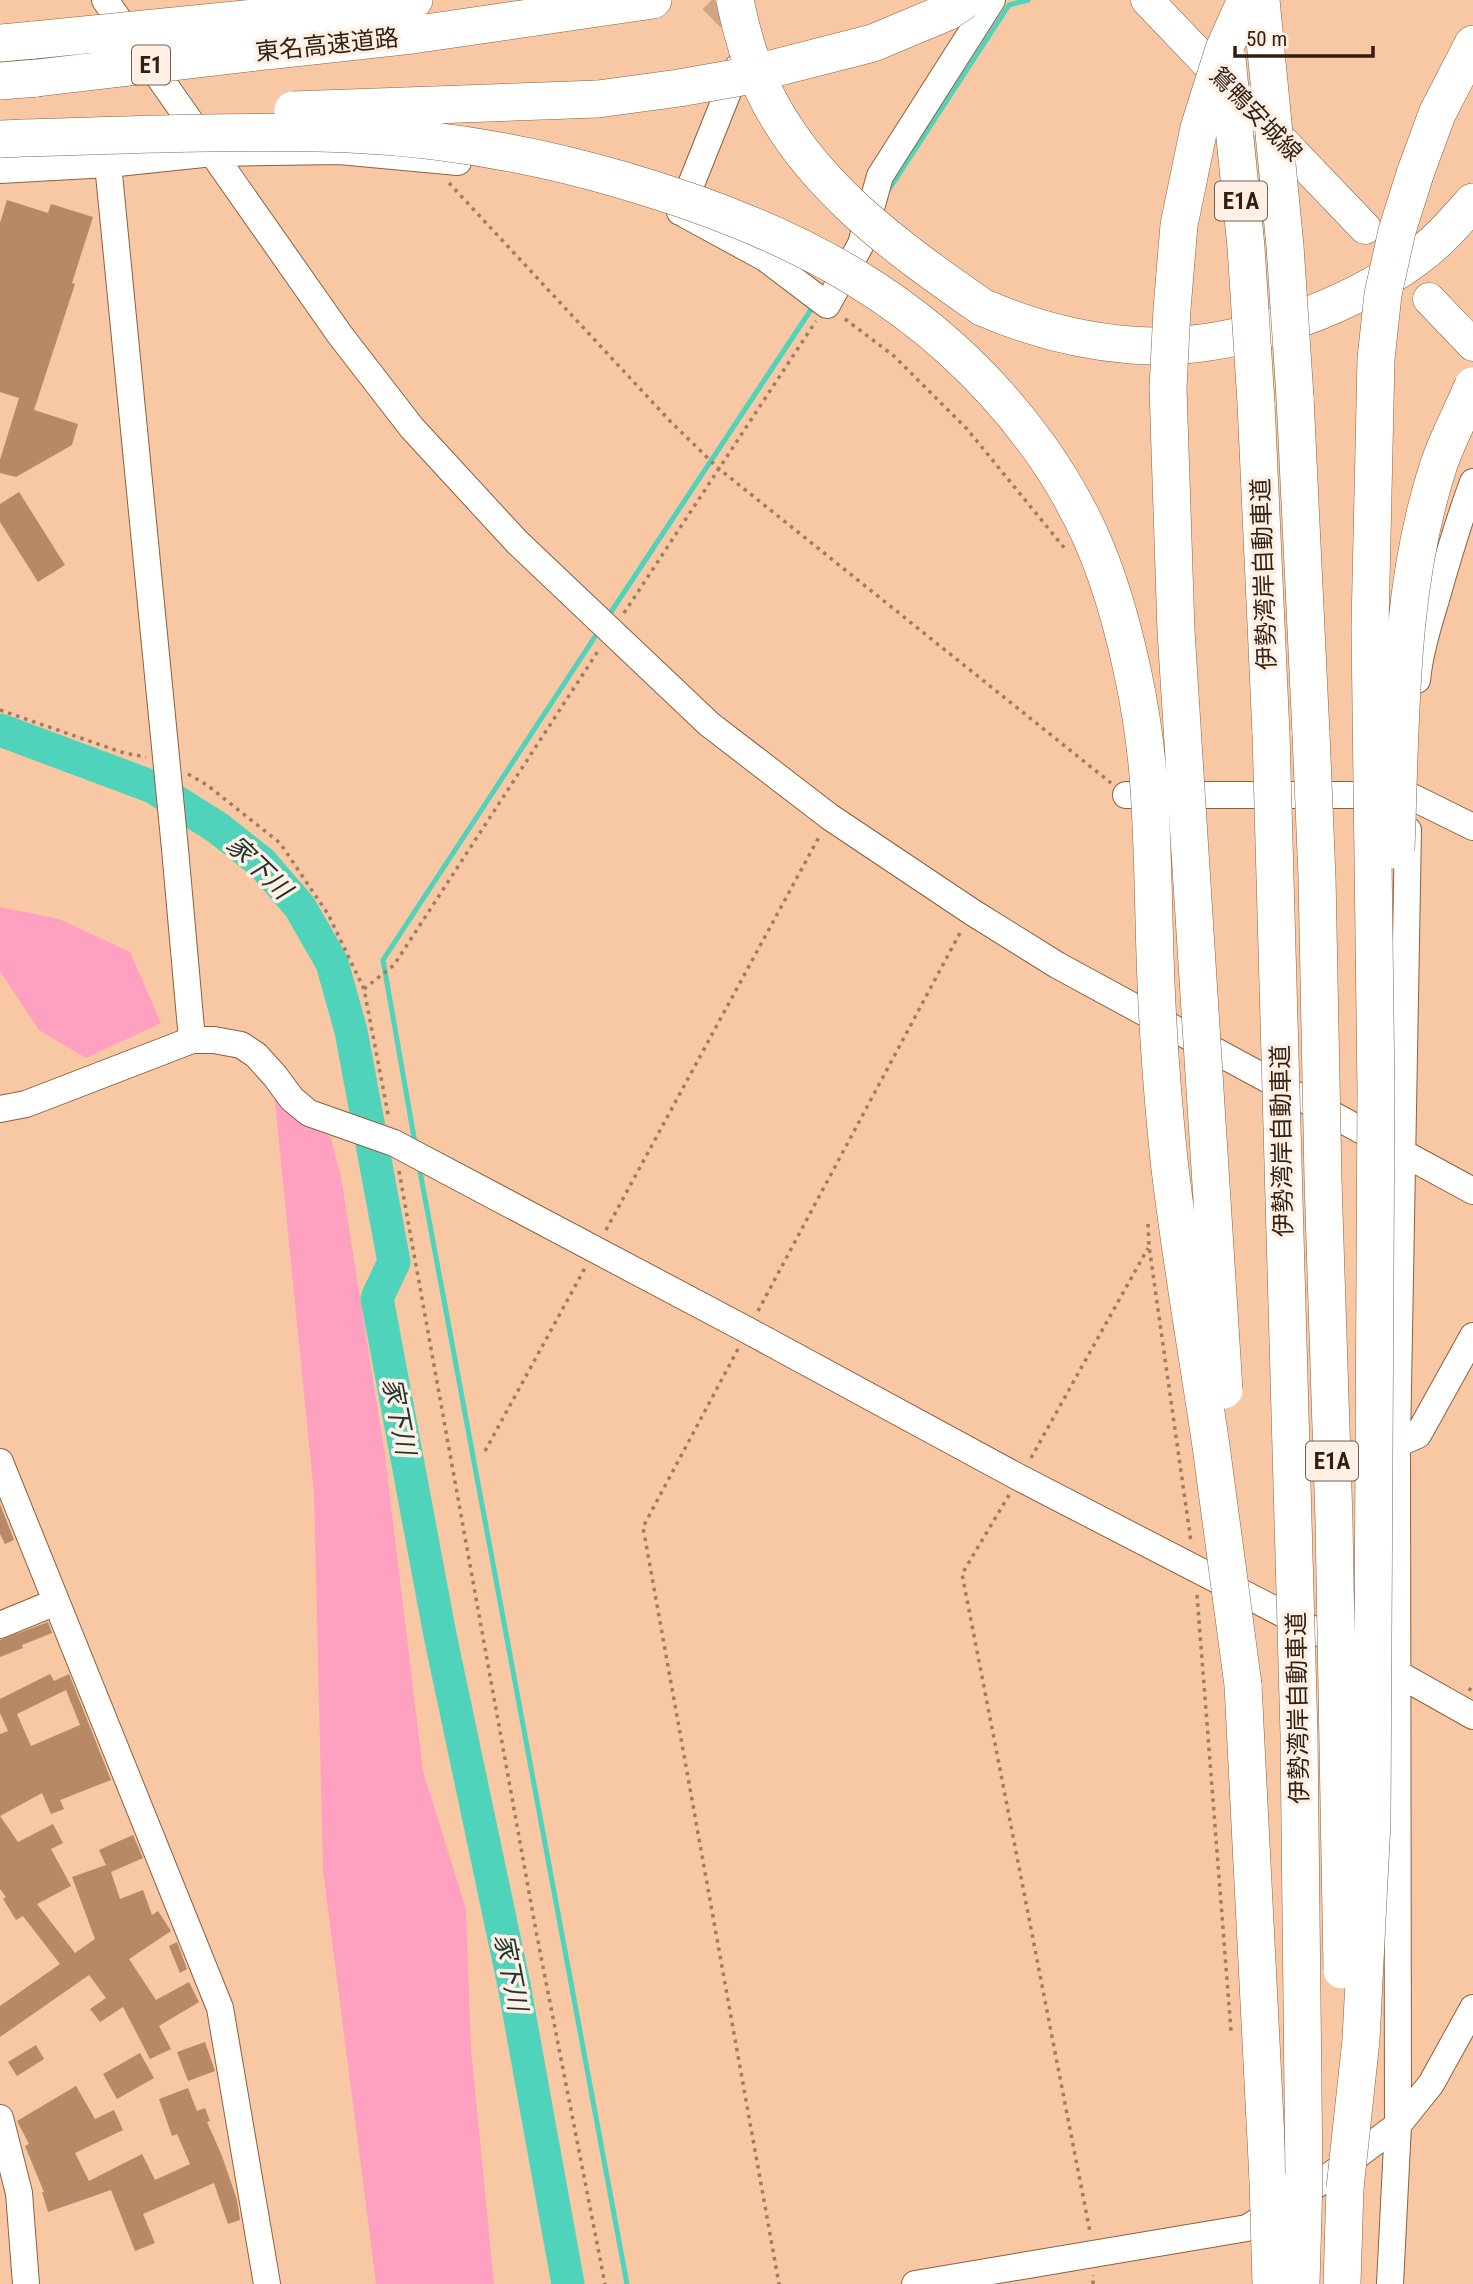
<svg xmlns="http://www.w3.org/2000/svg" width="1473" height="2284" font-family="'Roboto Condensed','Noto Sans JP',sans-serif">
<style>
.green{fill:#fea1c1}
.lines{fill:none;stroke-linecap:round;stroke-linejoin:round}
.stream{stroke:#4fd3ba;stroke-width:5}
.river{stroke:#4fd3ba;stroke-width:33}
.building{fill:#b78967;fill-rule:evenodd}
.minor-tunnel{stroke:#d0a586;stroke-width:26;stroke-dasharray:26 13;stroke-linecap:butt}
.minor-casing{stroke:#8c613f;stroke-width:28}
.major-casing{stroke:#8c613f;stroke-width:33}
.highway-casing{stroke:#8c613f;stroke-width:38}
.path{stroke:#9f7c62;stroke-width:3.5;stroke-dasharray:3.5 5;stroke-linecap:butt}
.minor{stroke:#fff;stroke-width:26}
.major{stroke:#fff;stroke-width:32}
.highway{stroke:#fff;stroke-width:37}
.highway-bridge-casing{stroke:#8c613f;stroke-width:38;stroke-linecap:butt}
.highway-bridge{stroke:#fff;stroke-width:37}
.labels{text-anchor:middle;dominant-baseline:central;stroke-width:7;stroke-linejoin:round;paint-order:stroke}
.shield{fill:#fff0e5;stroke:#6f5e51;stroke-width:2}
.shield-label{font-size:23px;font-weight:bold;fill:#311f11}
.street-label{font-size:24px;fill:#311f11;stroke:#fff0e5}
.water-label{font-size:26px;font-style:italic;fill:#1d342e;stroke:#fff0e5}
</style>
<rect width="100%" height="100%" fill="#f8c7a3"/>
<path class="green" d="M 0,907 L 59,919 L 130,952 L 161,1023 L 86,1058 L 39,1030 L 0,971 Z
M 274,1092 L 331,1138 L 341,1177 L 385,1456 L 423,1771 L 466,1909 L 471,2049 L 494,2284 L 376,2284 L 323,1870 L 314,1494 Z"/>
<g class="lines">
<path class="stream" d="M 888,191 L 1009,5 L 1028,0
M 607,618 L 814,305
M 415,1143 L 383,960 L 600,629
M 419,1166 L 627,2284"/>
<path class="river" d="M 0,730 L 153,787 L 218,828 L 262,863 L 300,907 L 332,963 L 351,1031 L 394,1262 L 377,1298 L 440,1635 L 514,1985 L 568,2284"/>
</g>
<path class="building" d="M 7,200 L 48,213 L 51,204 L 93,217 L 72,283 L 75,284 L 34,410 L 78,424 L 72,445 L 16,477 L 0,473 L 0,460 L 19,398 L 0,392 L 0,223 Z
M 19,492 L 65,565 L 38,582 L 0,522 L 0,504 Z
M 0,1504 L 14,1540 L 5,1544 L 0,1534 Z
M 48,1622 L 52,1633 L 22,1645 L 23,1648 L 0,1657 L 0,1640 Z
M 50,1674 L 54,1681 L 69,1674 L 111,1780 L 60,1800 L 64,1809 L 51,1814 L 42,1793 L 0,1816 L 18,1842 L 53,1824 L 63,1843 L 51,1849 L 71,1886 L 37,1904 L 75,1953 L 95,1939 L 72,1877 L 106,1865 L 99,1850 L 133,1835 L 143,1858 L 111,1872 L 120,1899 L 143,1890 L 152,1915 L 158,1911 L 171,1931 L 129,1959 L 156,2000 L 189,1982 L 199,2002 L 159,2026 L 171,2049 L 150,2059 L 123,2007 L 100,2022 L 90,2009 L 106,1998 L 89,1975 L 0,2037 L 0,2006 L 60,1964 L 23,1916 L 16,1920 L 3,1899 L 6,1897 L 0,1889 L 0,1734 L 8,1731 L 0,1713 L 0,1699 ZM 66,1690 L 80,1725 L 31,1746 L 17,1714 Z
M 177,1942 L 187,1969 L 180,1973 L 169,1946 Z
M 205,2042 L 215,2071 L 188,2081 L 177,2052 Z
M 36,2045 L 44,2059 L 17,2076 L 8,2062 Z
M 140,2053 L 154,2078 L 117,2099 L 103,2074 Z
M 76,2086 L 95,2119 L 114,2110 L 123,2130 L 75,2153 L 89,2181 L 142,2154 L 155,2180 L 190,2164 L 177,2134 L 172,2136 L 159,2099 L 188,2088 L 197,2111 L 205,2108 L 210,2121 L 207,2122 L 222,2156 L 237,2200 L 240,2220 L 228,2224 L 214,2183 L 143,2214 L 155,2243 L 135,2251 L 111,2190 L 48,2212 L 42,2192 L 44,2192 L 25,2146 L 29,2144 L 17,2121 Z"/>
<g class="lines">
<path class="minor-tunnel" d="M 712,0 L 736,25 L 739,33"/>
<defs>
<path id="minor" d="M 105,0 L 340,335 L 412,428 L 517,542 L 709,724 L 830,817 L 972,912 L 1057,965 L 1473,1191
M 108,164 L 175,849 L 192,1040
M 0,170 L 108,164 L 213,153 L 339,151 L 458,162
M 680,212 L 738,67
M 686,215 L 765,258 L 827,305 L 861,244 L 880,176 L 992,0
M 1417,680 C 1420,651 1429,623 1437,596 C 1448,557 1459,520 1473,482
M 1126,795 L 1408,795 L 1473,827
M 0,1109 L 26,1104 L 192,1040 L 214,1040 L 241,1045 L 256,1055 L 275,1076 L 292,1099 L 309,1113 L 394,1143 L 747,1330 L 1020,1478 L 1349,1648
M 1397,1444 L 1418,1435 L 1473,1336
M 0,1462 L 220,2008 L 267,2284
M 0,1625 L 56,1602
M 1386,1667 L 1473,1716
M 0,2118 L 19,2193 L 26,2284
M 915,2284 L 1247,2228 L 1324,2180 L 1398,2125 L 1431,2084 L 1473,2008
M 1390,2284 L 1398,2125 L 1397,1444 L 1408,830"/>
<path id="major" d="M 1147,0 L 1365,228
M 1429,299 L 1473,345"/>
<path id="highway" d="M 264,17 L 414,0
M 0,43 L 34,40
M 266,51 L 412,35 L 653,0
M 0,81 L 37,78
M 1415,174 L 1437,114 L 1473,44
M 982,307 C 1030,328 1079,341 1131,345 C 1225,353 1340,313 1416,258 C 1438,242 1455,222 1473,202
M 1295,397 L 1311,734
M 1256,403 L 1271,734
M 1243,1685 L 1268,2180
M 1342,2284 L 1345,2188"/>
</defs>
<use href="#minor" class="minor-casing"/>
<use href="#major" class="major-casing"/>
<use href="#highway" class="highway-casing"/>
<path class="path" d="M 449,183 L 670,421 L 718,468 L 1111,783
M 845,319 L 894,356 L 967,429 L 1066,550
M 624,613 L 816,321
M 0,710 L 124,753 L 146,757
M 188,774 L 207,785 L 280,843 L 328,914 L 364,989 L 389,1119
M 364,989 L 394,965 L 600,648
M 399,1171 L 536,1931 L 605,2284
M 1148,1224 L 1149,1246 L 1191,1542
M 606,1230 L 819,837
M 758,1311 L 962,929
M 738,1349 L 643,1527 L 779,2284
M 485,1451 L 585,1268
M 1031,1458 L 1148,1248
M 1009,1495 L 962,1574 L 1090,2232
M 1197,1595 L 1231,2031
M 1469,1691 L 1473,1684
M 1093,2284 L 1093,2275"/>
<use href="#minor" class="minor"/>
<use href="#major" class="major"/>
<use href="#highway" class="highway"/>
<defs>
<path id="highway-bridge" d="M 735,0 C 741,30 749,59 762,87 C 807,184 896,247 982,307
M 1261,0 L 1285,246 L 1295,397
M 34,40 L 264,17
M 1227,59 L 1246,247 L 1256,403
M 37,78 L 266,51
M 293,110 L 598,99 L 679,88 L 736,78 L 873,43 L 947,12 L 965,0
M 0,139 C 116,135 233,130 349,134 C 442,138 533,154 622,180 C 791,229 934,301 1039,447 C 1067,486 1090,529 1106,575 C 1127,635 1143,712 1148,775 C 1153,835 1153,895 1155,955 C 1157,1023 1162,1092 1169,1160 C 1180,1256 1197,1351 1211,1446 C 1222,1526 1232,1605 1243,1685
M 1271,734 L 1299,1734 L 1304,2180 L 1301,2284
M 1311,734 L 1317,877 L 1323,1180 L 1334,1521 L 1342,1970
M 1396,850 C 1401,721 1398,588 1439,464 C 1448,438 1462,412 1473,386
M 1224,1390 L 1176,631 L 1168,388 L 1172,309 L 1179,225 L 1199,128 L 1224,49 L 1246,0
M 1268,2180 L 1271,2284
M 1345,2188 L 1361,2040 L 1372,1822 L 1376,1090 L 1370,627 L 1376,359 L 1383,294 L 1397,231 L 1415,174"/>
</defs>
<use href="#highway-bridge" class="highway-bridge-casing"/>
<use href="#highway-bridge" class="highway-bridge"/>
</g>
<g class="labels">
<g class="shield">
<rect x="132" y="45.5" width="38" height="39" rx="5"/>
<rect x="1215" y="181.5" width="52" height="39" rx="5"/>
<rect x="1306" y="1441.5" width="52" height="39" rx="5"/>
</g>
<g class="shield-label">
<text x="151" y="65">E1</text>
<text x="1241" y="201">E1A</text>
<text x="1332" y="1461">E1A</text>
</g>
<g class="street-label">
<text transform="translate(327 45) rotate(-6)">東名高速道路</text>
<text transform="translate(1256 114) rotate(46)">鴛鴨安城線</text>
<text transform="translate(1264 574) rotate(-92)">伊勢湾岸自動車道</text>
<text transform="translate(1282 1141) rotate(-91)">伊勢湾岸自動車道</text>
<text transform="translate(1298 1708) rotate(-91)">伊勢湾岸自動車道</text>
</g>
<g class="water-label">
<text transform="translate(259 867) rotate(44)">家下川</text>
<text transform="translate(399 1416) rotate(79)">家下川</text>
<text transform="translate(511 1972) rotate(79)">家下川</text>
</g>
</g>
<path d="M1235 46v10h138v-10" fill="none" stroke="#311f11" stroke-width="3.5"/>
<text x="1246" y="46" font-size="21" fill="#311f11" stroke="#fff0e5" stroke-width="5" paint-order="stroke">50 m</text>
</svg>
